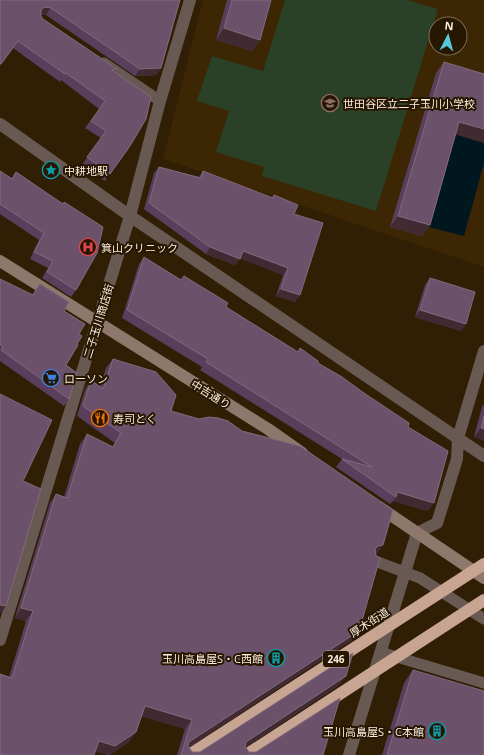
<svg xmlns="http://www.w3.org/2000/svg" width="484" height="755" font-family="'Open Sans','Noto Sans JP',sans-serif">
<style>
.built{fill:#3c2603;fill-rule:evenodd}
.green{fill:#2a4128}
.water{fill:#001720}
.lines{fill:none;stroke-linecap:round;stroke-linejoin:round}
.lane{stroke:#685a52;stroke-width:11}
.street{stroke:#685a52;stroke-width:12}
.secondary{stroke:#8e786c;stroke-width:12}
.lane-bridge{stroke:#685a52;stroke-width:11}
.highway-bridge{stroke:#c7a592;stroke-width:12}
.wall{fill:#593f5c}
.shaded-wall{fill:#422a33}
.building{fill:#6b526a;stroke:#816a7c}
.labels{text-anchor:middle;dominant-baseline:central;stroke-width:4;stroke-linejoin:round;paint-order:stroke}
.shield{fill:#271600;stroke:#bbad9c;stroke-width:1}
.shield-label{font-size:10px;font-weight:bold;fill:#fbeedf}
.poi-label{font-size:11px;fill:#fbeedf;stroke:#271600;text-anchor:start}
.street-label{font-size:11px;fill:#fbeedf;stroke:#271600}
</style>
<rect width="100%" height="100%" fill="#311f05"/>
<path class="built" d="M 203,0 L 484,0 L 484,267 L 163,159 ZM 436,24 L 460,24 L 460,48 L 436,48 Z"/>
<path class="green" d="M 285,0 L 407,0 L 438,9 L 376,211 L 262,176 L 264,167 L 216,152 L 229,111 L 197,101 L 212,56 L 263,71 Z"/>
<path class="water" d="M 451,133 L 484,143 L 484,163 L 464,236 L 425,226 Z"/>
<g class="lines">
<path class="lane" d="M 104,63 L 160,101
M 380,652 L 484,683"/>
<path class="street" d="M 0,124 L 130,216 L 484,456
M 0,640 L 130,216 L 160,101 L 190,0
M 349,755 L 417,533 L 437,523 L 438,520 L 457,459 L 458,438 L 484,351"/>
<path class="secondary" d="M 0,261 L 268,429 L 302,453
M 379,507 L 484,578"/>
<path class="lane-bridge" d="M 375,561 L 420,578 L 484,619"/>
<path class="highway-bridge" d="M 189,755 L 484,564
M 246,755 L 484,600"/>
</g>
<path class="wall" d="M 0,0 L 180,0 L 161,68 L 156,75 L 135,76 L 46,15 L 41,15 L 41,16 L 43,19 L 117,69 L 115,72 L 130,146 L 105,181 L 82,165 L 101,138 L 85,128 L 99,109 L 61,80 L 60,82 L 13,48 L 0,66 Z
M 227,0 L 271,0 L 260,40 L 252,51 L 216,40 Z
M 444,62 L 455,135 L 430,225 L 422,236 L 390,227 L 436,73 Z
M 159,167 L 199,177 L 203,171 L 272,198 L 274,195 L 294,214 L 295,302 L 276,296 L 283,275 L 240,258 L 235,265 L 206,254 L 144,209 L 154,173 Z
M 0,171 L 12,178 L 16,172 L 76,290 L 71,297 L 42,278 L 48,268 L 30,259 L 39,240 L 0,214 Z
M 144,257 L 181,280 L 226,307 L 297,352 L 300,348 L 318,363 L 408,427 L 428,511 L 393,501 L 390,504 L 336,467 L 342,459 L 200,370 L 202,367 L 122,318 L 139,264 Z
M 430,278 L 461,331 L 415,317 L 425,285 Z
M 0,279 L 32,295 L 40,284 L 64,311 L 79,334 L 77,344 L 66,365 L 69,399 L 64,406 L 0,361 Z
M 113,359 L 171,411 L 377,554 L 376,554 L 352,640 L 189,747 L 192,752 L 200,752 L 339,685 L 246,747 L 249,752 L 323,755 L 177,755 L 185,729 L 141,716 L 129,742 L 109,755 L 107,755 L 95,751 L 9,677 L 26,621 L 15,618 L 50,503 L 56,494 L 64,497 L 80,444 L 87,434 L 112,447 L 115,443 L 77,416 L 85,390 L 91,380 L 100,386 L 106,368 Z
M 484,404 L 484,440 L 474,437 L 482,407 Z
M 413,670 L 484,755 L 382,755 L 404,683 Z"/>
<path class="shaded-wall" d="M 44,7 L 51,8 L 46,15 L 39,15 L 41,10 Z
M 224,28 L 260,40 L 252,51 L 216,40 Z
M 161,68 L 156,75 L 135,76 L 140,69 Z
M 459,122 L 484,129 L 484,143 L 451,133 Z
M 398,216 L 430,225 L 422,236 L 390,227 Z
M 210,247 L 240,259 L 235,265 L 206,254 Z
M 243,251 L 288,268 L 283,275 L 238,258 Z
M 281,289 L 300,295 L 295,302 L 276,296 Z
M 420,310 L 466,324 L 461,331 L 415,317 Z
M 481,428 L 484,429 L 484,440 L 474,437 Z
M 397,492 L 434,503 L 428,511 L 393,501 L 396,497 Z
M 383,545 L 377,554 L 371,555 L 378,546 Z
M 0,605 L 6,606 L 0,614 Z
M 21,608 L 33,611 L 26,621 L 15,618 Z
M 359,631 L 352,640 L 182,752 L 189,742 Z
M 346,676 L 339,685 L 239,752 L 246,742 Z
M 145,706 L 192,720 L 185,729 L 138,715 Z
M 136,732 L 129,742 L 109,755 L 92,751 L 99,741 Z"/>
<path class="building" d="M 0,0 L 180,0 L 161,68 L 140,69 L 51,8 L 44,7 L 41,10 L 41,16 L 43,19 L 117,69 L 112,70 L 151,97 L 146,119 L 130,146 L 110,174 L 87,157 L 106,131 L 91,121 L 105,101 L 66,73 L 65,74 L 18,41 L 1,64 L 0,63 Z
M 232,0 L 271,0 L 260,40 L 224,28 Z
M 444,62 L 484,74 L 484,129 L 459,122 L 430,225 L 398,216 Z
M 159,167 L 201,178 L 203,171 L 273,198 L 274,195 L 298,205 L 294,214 L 323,223 L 300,295 L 281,289 L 288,268 L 243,251 L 240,259 L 210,247 L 149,203 Z
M 0,171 L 12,179 L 16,172 L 63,204 L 64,202 L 103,227 L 97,253 L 76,290 L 47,272 L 53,261 L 34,252 L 44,233 L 0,204 Z
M 144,257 L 181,280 L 184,276 L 228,303 L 226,307 L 298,352 L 300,348 L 318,361 L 318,363 L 342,377 L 364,393 L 409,423 L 408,427 L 448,451 L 434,503 L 397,492 L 396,497 L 342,459 L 372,467 L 206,362 L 208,359 L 127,310 Z
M 430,278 L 475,292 L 466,324 L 420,310 Z
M 0,279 L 33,295 L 40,284 L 69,302 L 64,311 L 85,324 L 79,334 L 82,336 L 77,344 L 78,345 L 66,365 L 77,373 L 69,399 L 1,350 L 3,347 L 0,344 Z
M 113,359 L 156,372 L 176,395 L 171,411 L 199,419 L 209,417 L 218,418 L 228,421 L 242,431 L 300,446 L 393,510 L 383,545 L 378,546 L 375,549 L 376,556 L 380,558 L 359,631 L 189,742 L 188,746 L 192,752 L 200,752 L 353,653 L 346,676 L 246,742 L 245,746 L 249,752 L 256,752 L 340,698 L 323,755 L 181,755 L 192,720 L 145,706 L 136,732 L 115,746 L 99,741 L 94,755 L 0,755 L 0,674 L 12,678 L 33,611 L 21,608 L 56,494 L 67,498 L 87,434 L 113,447 L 121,433 L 83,406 L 91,380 L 103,389 Z
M 0,394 L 52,420 L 23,481 L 41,489 L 6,606 L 0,605 Z
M 484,416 L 484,429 L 481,428 Z
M 413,670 L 484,691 L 484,755 L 387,755 Z"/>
<defs>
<symbol id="school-ring" viewBox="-11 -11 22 22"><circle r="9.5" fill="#271600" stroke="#8d6e63" stroke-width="1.5"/><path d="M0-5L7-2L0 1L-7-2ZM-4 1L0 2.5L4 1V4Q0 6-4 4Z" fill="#8d6e63"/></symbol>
<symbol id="sight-ring" viewBox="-11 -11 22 22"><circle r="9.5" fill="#271600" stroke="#0f9aa8" stroke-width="1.5"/><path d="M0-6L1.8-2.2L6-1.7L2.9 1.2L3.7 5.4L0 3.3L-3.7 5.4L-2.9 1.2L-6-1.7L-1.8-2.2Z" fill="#0f9aa8"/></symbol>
<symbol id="hospital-ring" viewBox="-11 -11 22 22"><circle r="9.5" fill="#271600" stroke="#e0444e" stroke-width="1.5"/><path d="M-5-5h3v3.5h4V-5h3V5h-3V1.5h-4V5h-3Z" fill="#e0444e"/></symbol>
<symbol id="supermarket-ring" viewBox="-11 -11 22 22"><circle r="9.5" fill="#271600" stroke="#3f7fe0" stroke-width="1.5"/><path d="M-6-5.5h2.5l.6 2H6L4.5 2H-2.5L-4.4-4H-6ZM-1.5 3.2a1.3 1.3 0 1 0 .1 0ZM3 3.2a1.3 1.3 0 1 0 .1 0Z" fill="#3f7fe0"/></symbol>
<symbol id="restaurant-ring" viewBox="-11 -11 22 22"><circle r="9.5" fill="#271600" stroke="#e8710a" stroke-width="1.5"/><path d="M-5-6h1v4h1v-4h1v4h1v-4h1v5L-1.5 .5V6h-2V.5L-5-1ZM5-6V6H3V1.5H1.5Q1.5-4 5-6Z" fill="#e8710a"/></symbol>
<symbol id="building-ring" viewBox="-11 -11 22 22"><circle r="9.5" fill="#271600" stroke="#0f9aa8" stroke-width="1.5"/><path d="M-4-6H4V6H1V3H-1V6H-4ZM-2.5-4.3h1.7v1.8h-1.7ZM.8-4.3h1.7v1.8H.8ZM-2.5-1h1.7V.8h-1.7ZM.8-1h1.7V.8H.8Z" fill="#0f9aa8"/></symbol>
</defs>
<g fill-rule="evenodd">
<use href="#school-ring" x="320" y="93" width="20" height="20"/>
<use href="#sight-ring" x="41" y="160" width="20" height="20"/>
<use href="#hospital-ring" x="78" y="237" width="20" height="20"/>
<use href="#supermarket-ring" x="41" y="368" width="20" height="20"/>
<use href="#restaurant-ring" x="90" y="408" width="20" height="20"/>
<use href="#building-ring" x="266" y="648" width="20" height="20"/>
<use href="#building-ring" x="427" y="721" width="20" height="20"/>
</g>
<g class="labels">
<rect class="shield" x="323" y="651" width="26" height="16" rx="3"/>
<g class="shield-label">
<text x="336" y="659">246</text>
</g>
<g class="poi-label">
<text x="343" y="103">世田谷区立二子玉川小学校</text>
<text x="64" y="170">中耕地駅</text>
<text x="101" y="247">箕山クリニック</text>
<text x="64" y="378">ローソン</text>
<text x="113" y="418">寿司とく</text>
<text x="263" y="658" text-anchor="end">玉川高島屋S・C西館</text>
<text x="424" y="731" text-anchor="end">玉川高島屋S・C本館</text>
</g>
<g class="street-label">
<text transform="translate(98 321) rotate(-73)">二子玉川商店街</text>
<text transform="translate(211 394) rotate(32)">中吉通り</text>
<text transform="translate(369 622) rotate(-33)">厚木街道</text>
</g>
</g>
<g transform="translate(448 36) rotate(6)"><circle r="19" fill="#271600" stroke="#7c6c59"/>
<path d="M0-3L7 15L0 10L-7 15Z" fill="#55cade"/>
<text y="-6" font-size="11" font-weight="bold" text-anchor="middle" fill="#fbeedf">N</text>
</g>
</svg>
